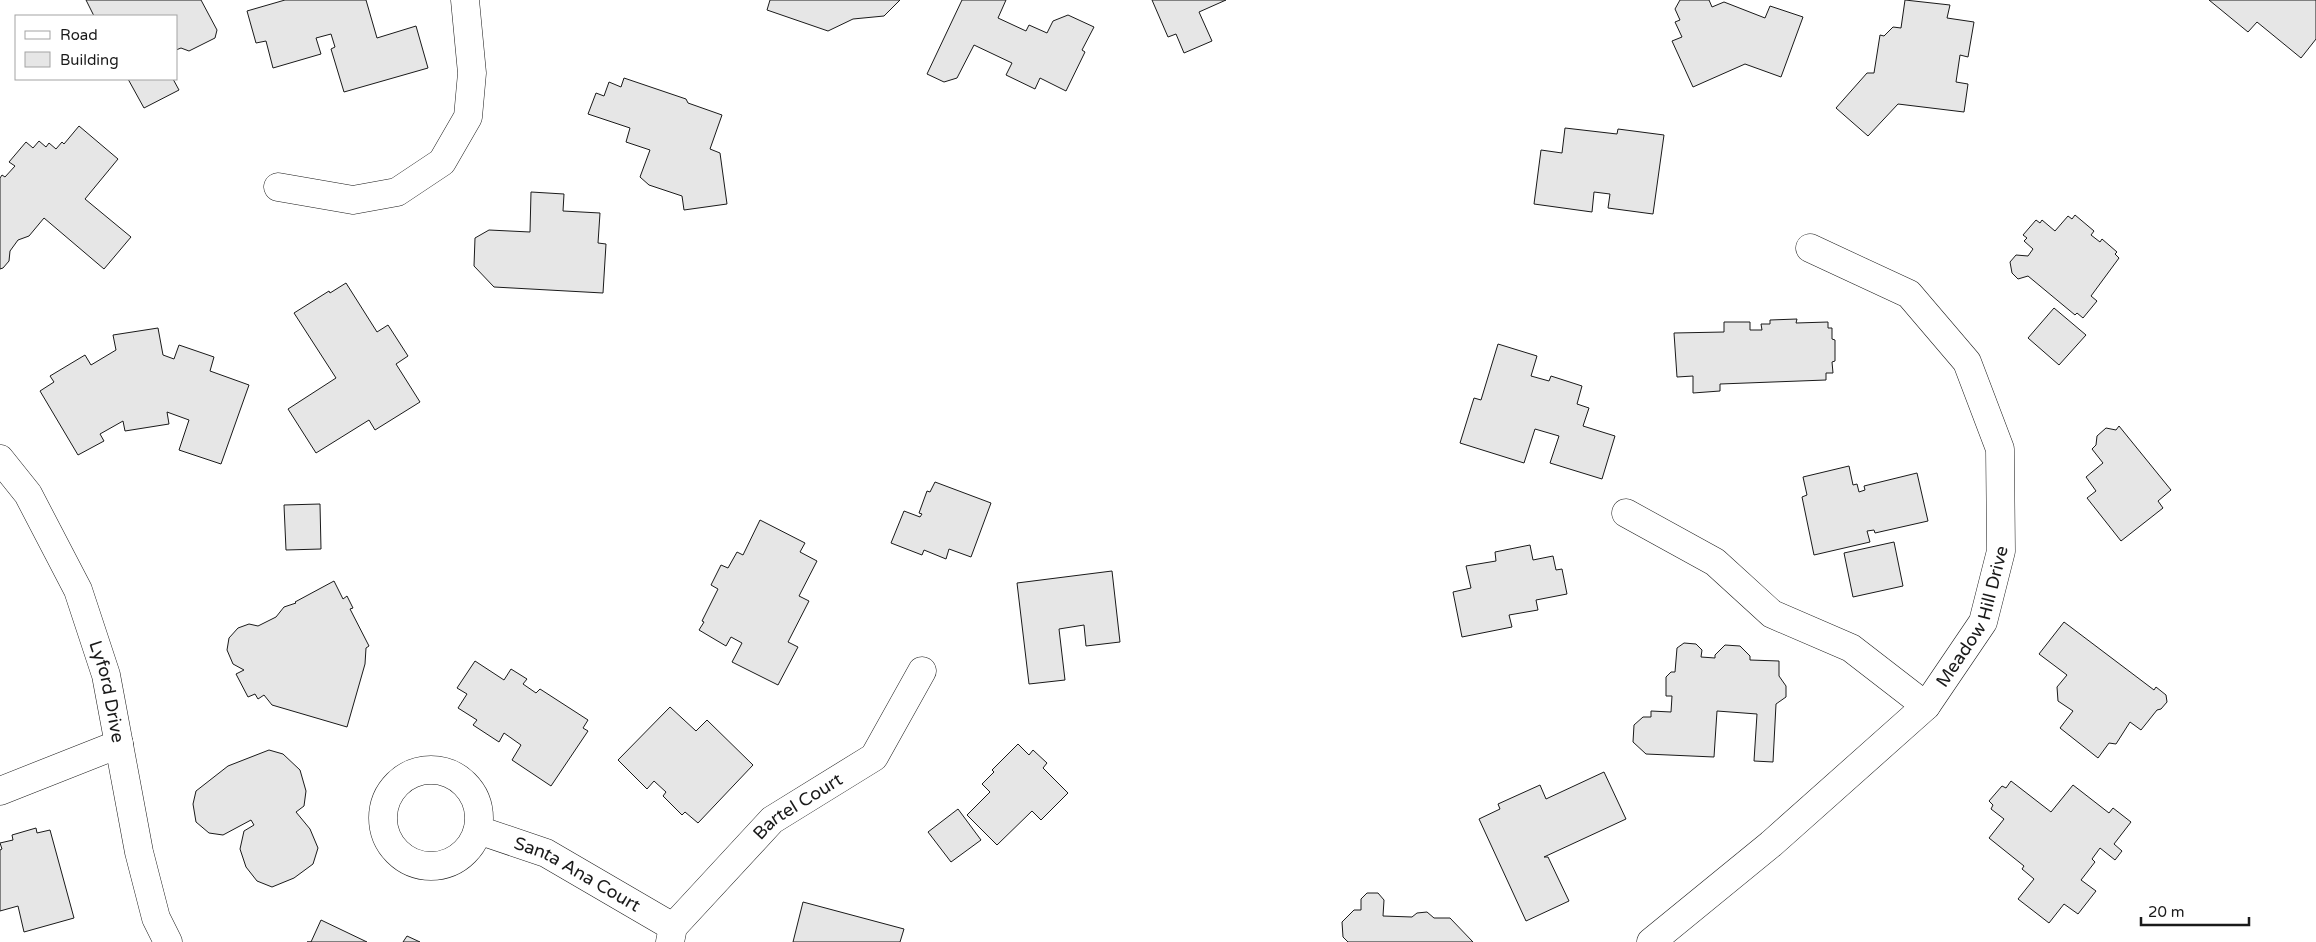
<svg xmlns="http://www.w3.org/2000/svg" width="2316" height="942" font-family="'Varela Round',sans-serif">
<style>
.building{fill:#e6e6e6;stroke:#1a1a1a}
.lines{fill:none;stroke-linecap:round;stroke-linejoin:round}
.minor-casing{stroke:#1a1a1a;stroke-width:29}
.minor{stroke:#fff;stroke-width:28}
.labels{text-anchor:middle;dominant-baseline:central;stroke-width:4;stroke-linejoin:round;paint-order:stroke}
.street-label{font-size:18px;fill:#1a1a1a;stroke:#fff}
</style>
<rect width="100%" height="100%" fill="#fff"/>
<path class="building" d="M 86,0 L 201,0 L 217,30 L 215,38 L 189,51 L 181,48 L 176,50 L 176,16 L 94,16 Z
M 285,0 L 366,0 L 377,38 L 416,26 L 428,68 L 344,92 L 331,49 L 335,47 L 331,34 L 316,38 L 321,54 L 273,68 L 266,41 L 256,43 L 247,11 Z
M 770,0 L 900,0 L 884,16 L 853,19 L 828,31 L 767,10 Z
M 962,0 L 1006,0 L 998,18 L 1026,31 L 1029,25 L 1047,33 L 1053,21 L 1068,15 L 1094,27 L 1082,50 L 1085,52 L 1066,91 L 1040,78 L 1035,89 L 1006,75 L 1012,63 L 974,45 L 957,78 L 944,82 L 927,74 Z
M 1152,0 L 1226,0 L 1199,12 L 1212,41 L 1184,53 L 1176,34 L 1168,37 Z
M 1680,0 L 1709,0 L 1712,7 L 1724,2 L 1765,18 L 1770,6 L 1803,17 L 1781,77 L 1745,64 L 1693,87 L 1672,41 L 1682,37 L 1675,22 L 1680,20 L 1675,9 Z
M 1905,0 L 1950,5 L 1947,18 L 1974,22 L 1968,57 L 1960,55 L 1956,82 L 1968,84 L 1964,112 L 1898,104 L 1868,136 L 1836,108 L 1867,73 L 1874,73 L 1880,35 L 1884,36 L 1893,27 L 1901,28 Z
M 2209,0 L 2316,0 L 2316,39 L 2301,58 L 2257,22 L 2248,32 Z
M 624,78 L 686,99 L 688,103 L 722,115 L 710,149 L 720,153 L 727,204 L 684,210 L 682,196 L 649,185 L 640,177 L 650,150 L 626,142 L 630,128 L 588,114 L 596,93 L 604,96 L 609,82 L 621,87 Z
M 128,79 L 173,79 L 179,90 L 144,108 Z
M 79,126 L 118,159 L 85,199 L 131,237 L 104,269 L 44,218 L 29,236 L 18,240 L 10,251 L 9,261 L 3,268 L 0,269 L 0,178 L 2,175 L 5,177 L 15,166 L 9,162 L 26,142 L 33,148 L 39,141 L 46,147 L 49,143 L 56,149 L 62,142 L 64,144 Z
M 1565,128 L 1617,134 L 1618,129 L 1664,135 L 1653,214 L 1608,208 L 1610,194 L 1594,192 L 1592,212 L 1534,204 L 1541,150 L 1562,153 Z
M 531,192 L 564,194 L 563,211 L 600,213 L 598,243 L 606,244 L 603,293 L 494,287 L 474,266 L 475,238 L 489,230 L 530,232 Z
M 2075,215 L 2094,231 L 2091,235 L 2100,242 L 2102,239 L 2117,252 L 2115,254 L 2119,258 L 2091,296 L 2097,301 L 2083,318 L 2077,313 L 2075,315 L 2028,276 L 2018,279 L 2012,273 L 2010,262 L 2016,255 L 2028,256 L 2033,249 L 2024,241 L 2027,238 L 2023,235 L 2036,220 L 2040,223 L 2042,220 L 2055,231 L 2068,216 L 2072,219 Z
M 346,283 L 377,332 L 388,325 L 408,356 L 396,364 L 420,402 L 375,430 L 369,420 L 316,453 L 288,409 L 336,378 L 294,313 L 329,291 L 330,293 Z
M 2054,308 L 2086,335 L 2059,365 L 2028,338 Z
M 1797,319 L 1796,323 L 1828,322 L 1828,328 L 1832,328 L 1832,339 L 1835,340 L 1835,361 L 1832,362 L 1833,373 L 1826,373 L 1826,380 L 1720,384 L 1720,391 L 1693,393 L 1693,376 L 1677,377 L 1674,333 L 1724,332 L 1724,322 L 1750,322 L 1750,330 L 1762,330 L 1761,324 L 1770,324 L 1770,320 Z
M 158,328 L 163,355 L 174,359 L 179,345 L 214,357 L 210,371 L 249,385 L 221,464 L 179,450 L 189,420 L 167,412 L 169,424 L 125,431 L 123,421 L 100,434 L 104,441 L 78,455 L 40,391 L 54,382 L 50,376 L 85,355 L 91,365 L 116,350 L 113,335 Z
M 1498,344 L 1537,356 L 1531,376 L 1549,381 L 1551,376 L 1582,386 L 1577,404 L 1589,408 L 1583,426 L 1615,436 L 1602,479 L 1550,463 L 1559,436 L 1535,429 L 1524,463 L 1460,443 L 1474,398 L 1481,400 Z
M 2119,426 L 2171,490 L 2158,501 L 2163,508 L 2121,541 L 2087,498 L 2096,491 L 2086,477 L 2103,463 L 2092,449 L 2096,445 L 2097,436 L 2106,428 L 2116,430 Z
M 1849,466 L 1853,485 L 1857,484 L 1859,492 L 1865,490 L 1864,486 L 1917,473 L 1928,521 L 1875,533 L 1874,530 L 1867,531 L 1870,542 L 1814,555 L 1802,497 L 1807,495 L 1803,477 Z
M 935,482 L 991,503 L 971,557 L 949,549 L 946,559 L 924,550 L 922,555 L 891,543 L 904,511 L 920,517 L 922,514 L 919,513 L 927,491 L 930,492 Z
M 320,504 L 321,549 L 286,550 L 284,505 Z
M 760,520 L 805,543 L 800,552 L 817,561 L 799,596 L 809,601 L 788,642 L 798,647 L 778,685 L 732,662 L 742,643 L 731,637 L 726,646 L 699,630 L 704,622 L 702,621 L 718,589 L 711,585 L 721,565 L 728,568 L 737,552 L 743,555 Z
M 1894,542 L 1903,586 L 1853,597 L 1844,553 Z
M 1530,545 L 1533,560 L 1553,556 L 1556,570 L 1562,569 L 1567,594 L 1536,600 L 1538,610 L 1509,615 L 1512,627 L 1462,637 L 1453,592 L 1471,588 L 1466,566 L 1496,561 L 1495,552 Z
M 1112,571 L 1120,642 L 1086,646 L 1084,625 L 1059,629 L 1065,680 L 1029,684 L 1017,583 Z
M 334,581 L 343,599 L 347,596 L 353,608 L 350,609 L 369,646 L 366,648 L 365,664 L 347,727 L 272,705 L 264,695 L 258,699 L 255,694 L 248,697 L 236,674 L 244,670 L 233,664 L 227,650 L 229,638 L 238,628 L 249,624 L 258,626 L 276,617 L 284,607 L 296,603 L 295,602 Z
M 2064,622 L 2154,690 L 2156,687 L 2166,695 L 2167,702 L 2161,709 L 2157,710 L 2141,730 L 2130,722 L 2116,744 L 2109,743 L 2098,758 L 2060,728 L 2073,711 L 2058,701 L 2057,687 L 2067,675 L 2039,654 Z
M 1684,643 L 1696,644 L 1702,650 L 1701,657 L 1715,658 L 1715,655 L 1725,645 L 1740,646 L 1750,656 L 1750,660 L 1779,661 L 1779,676 L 1786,686 L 1786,697 L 1776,704 L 1773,762 L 1754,761 L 1757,714 L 1717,711 L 1714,757 L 1646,754 L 1633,742 L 1634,725 L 1643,717 L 1651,717 L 1651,711 L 1671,712 L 1672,696 L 1666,696 L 1666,677 L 1671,672 L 1675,672 L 1677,648 Z
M 475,661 L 504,680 L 511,669 L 527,679 L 523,684 L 536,693 L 540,689 L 588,720 L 583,728 L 588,731 L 551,786 L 512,760 L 521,745 L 504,733 L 499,742 L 473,725 L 477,720 L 458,708 L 467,694 L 457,688 Z
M 670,707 L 696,731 L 707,720 L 753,765 L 698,823 L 685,812 L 682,815 L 663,796 L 666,792 L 654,781 L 647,789 L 618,760 Z
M 1018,744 L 1029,755 L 1033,750 L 1047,763 L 1043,768 L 1068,793 L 1041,820 L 1032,811 L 997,845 L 967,815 L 990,792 L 982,784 L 994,772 L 992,770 Z
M 269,750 L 283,754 L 300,770 L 306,791 L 304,806 L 296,812 L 310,829 L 318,848 L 313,864 L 294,878 L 272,887 L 257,881 L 246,867 L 240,849 L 244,831 L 254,825 L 251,820 L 223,835 L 209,833 L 196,822 L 193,804 L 196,791 L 228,766 Z
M 1604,772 L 1626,819 L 1544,857 L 1548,857 L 1569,901 L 1526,921 L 1479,819 L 1500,809 L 1498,804 L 1540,785 L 1546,799 Z
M 2011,781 L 2051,812 L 2073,785 L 2109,813 L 2113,808 L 2131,822 L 2114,844 L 2122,851 L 2115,860 L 2100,848 L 2092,859 L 2095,862 L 2081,880 L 2096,891 L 2078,914 L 2064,904 L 2049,923 L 2018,899 L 2034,879 L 2022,869 L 2024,866 L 1989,838 L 2004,819 L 1991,809 L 1993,805 L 1989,801 L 2002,786 L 2006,788 Z
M 958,809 L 981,840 L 951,862 L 928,832 Z
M 36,828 L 37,833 L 50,830 L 74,918 L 24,932 L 18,906 L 0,911 L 0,850 L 2,849 L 0,843 L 13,840 L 12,835 Z
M 1367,893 L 1378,893 L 1384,900 L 1383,916 L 1412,917 L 1417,913 L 1427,912 L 1434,918 L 1450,918 L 1473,942 L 1348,942 L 1343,937 L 1342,922 L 1354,910 L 1361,910 L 1361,899 Z
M 803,902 L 904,929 L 900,942 L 793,942 Z
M 321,920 L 367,942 L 307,942 L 311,942 Z
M 407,936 L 420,942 L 403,942 Z"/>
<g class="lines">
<defs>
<g id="minor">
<path d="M 278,187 L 353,200 L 397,192 L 442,162 L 468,117 L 472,73 L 465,0"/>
<path id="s1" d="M 0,459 L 28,494 L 78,590 L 106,675 L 139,852 L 156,918 L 168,942"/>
<path d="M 1626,513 L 1715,562 L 1772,614 L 1851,648 L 1926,706"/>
<circle cx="431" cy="818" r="48"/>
<path d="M 0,791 L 119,744"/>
<path id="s2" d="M 478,830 L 546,853 L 673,927"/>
<path id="s3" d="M 670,942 L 673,927 L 772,820 L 874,757 L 922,671"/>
<path id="s4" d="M 1651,942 L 1771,844 L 1926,706 L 1983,622 L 2001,551 L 2000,449 L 1967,362 L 1909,294 L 1810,248"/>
</g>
</defs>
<use href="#minor" class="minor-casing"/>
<use href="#minor" class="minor"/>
</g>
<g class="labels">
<g class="street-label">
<text stroke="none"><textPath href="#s4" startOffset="465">Meadow Hill Drive</textPath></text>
<text stroke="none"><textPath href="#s1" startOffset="259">Lyford Drive</textPath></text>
<text stroke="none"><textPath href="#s3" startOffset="190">Bartel Court</textPath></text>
<text stroke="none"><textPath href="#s2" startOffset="109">Santa Ana Court</textPath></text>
</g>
</g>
<rect x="15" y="15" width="162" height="65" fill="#ffffff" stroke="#a3a3a3"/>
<rect x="25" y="31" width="25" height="8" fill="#ffffff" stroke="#a3a3a3"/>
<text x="60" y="40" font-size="15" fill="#1a1a1a">Road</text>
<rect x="25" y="52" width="25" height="15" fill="#e6e6e6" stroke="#a3a3a3"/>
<text x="60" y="65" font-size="15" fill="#1a1a1a">Building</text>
<path d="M2141 917v8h108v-8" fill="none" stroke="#1a1a1a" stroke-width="2.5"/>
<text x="2148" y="917" font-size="15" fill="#1a1a1a" stroke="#ffffff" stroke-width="4" paint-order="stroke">20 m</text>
</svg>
